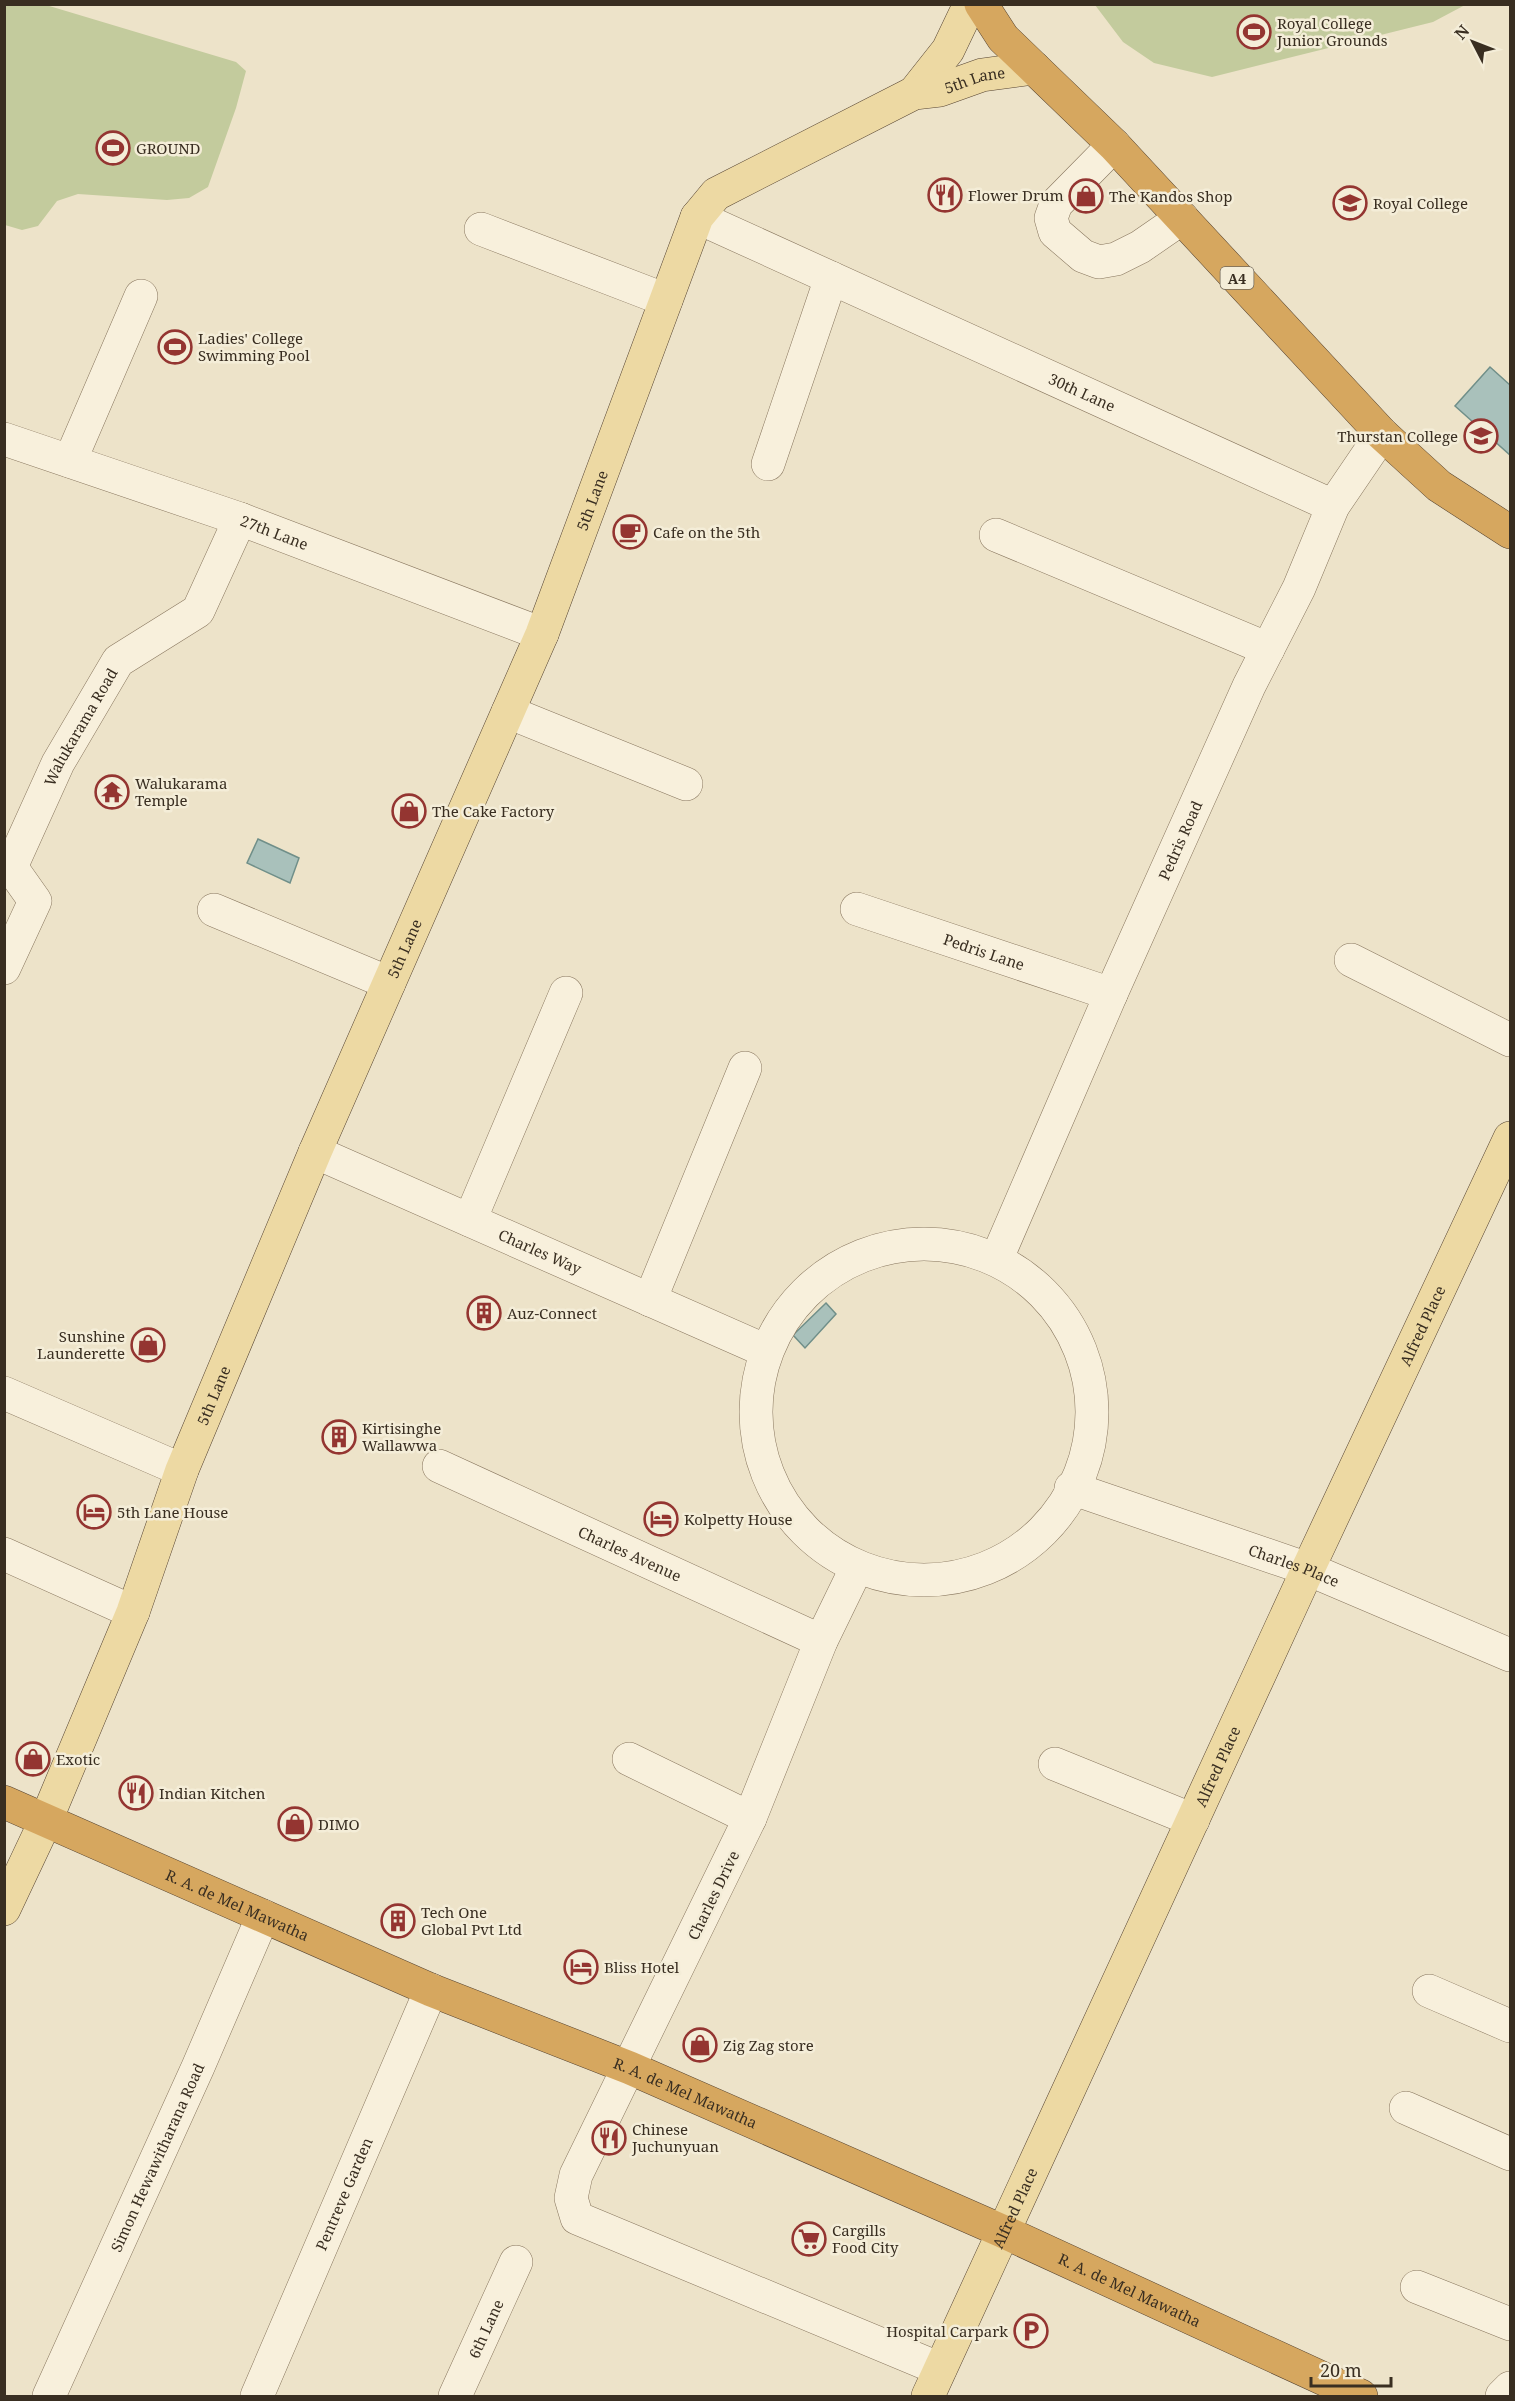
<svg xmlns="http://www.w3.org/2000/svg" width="1515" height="2401" font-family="'Noto Serif',serif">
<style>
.green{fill:#c3cb9d}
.water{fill:#a9c1bb;stroke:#708f89;stroke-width:1.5}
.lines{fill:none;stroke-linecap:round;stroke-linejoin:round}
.minor-casing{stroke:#88765e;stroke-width:34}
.major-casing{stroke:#564432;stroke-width:34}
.highway-casing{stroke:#564432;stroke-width:34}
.minor{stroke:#f8f0dc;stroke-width:33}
.major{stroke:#edd9a3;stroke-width:33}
.highway{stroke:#d6a75f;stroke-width:33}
.labels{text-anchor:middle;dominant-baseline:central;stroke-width:5;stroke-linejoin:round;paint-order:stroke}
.shield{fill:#f4edd8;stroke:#716758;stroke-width:1.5}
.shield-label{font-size:14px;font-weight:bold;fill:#392e21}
.poi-label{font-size:15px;fill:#392e21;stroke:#f4edd8;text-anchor:start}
.street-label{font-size:15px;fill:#392e21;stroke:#f4edd8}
</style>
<rect width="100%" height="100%" fill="#ede3c9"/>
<path class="green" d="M 4,5 L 46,5 L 236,62 L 246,71 L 236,108 L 208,187 L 189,198 L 167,200 L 78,194 L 57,201 L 38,226 L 22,230 L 5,225 Z
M 1095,5 L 1095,4 L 1465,5 L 1433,22 L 1212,77 L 1154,63 L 1123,42 Z"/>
<path class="water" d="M 1490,367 L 1510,385 L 1510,455 L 1455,406 Z
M 258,839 L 299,858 L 290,883 L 247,863 Z
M 826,1303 L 836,1314 L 805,1348 L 793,1335 Z"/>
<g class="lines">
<defs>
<g id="minor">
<path d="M 1114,145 L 1056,204 L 1051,218 L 1055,232 L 1083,256 L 1099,262 L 1116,259 L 1140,247 L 1182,218"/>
<path id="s1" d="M 697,217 L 1333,506"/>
<path d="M 481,229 L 666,300"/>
<path id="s2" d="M 4,439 L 240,519 L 542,634"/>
<path d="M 70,461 L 141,296"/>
<path d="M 768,464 L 831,278"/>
<path d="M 996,535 L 1268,649"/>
<path d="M 508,712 L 686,784"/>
<path id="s3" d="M 857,909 L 1111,994"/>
<path d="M 214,910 L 389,983"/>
<path d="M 1351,960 L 1510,1040"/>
<path id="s4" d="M 4,968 L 35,901 L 11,867 L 58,763 L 118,661 L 198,611 L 240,519"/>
<path id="s5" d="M 315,1152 L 766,1351"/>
<path d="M 470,1220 L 566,993"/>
<circle cx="924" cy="1412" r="168"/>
<path id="s6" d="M 997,1258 L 1111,994 L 1249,686 L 1299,588 L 1333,506 L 1382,434"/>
<path d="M 650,1300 L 745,1068"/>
<path d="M 4,1393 L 182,1470"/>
<path id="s7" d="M 439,1466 L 821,1641"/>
<path id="s8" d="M 1071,1488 L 1308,1569 L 1510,1655"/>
<path d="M 4,1554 L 133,1612"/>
<path d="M 856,1569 L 821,1641 L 750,1818 L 576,2175 L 571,2198 L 577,2218 L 940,2369"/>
<path d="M 629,1759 L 750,1818"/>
<path d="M 1055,1764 L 1193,1820"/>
<path d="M 1429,1991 L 1510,2026"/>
<path d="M 1406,2108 L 1510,2154"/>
<path d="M 1417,2287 L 1510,2324"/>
<path id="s9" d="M 49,2396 L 198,2067 L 263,1916"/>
<path id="s10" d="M 257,2396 L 431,1990"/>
<path id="s11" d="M 455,2396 L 516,2262"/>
<path d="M 1502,2396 L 1510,2388"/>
</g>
<g id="major">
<path d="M 914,93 L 948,50 L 970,4"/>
<path id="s12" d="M 4,1909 L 46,1820 L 133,1612 L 182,1470 L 315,1152 L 542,634 L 697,217 L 716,194 L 914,93 L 940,90 L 982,75 L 1034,68"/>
<path id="s13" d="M 928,2396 L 1308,1569 L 1510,1138"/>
</g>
<g id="highway">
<path d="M 981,4 L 1003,38 L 1114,145 L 1382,434 L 1439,486 L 1510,532"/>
<path id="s14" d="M 4,1802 L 431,1990 L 630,2068 L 1002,2231 L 1361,2396"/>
</g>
</defs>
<use href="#minor" class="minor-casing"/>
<use href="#major" class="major-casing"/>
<use href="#highway" class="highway-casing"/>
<use href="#minor" class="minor"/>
<use href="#major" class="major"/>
<use href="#highway" class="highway"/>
</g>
<defs>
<symbol id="stadium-ring" viewBox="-11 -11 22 22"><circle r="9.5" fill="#f4edd8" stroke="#943531" stroke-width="1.5"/><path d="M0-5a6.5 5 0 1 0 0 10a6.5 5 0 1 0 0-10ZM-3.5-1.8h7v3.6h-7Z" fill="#943531"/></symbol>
<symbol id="restaurant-ring" viewBox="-11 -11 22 22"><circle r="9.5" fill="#f4edd8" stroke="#943531" stroke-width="1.5"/><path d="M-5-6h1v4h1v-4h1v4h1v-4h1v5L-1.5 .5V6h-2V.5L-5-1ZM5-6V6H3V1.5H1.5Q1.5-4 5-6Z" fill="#943531"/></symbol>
<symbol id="shop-ring" viewBox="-11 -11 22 22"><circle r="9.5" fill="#f4edd8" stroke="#943531" stroke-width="1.5"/><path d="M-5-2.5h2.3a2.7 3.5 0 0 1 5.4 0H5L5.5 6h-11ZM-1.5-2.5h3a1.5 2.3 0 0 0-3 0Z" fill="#943531"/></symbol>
<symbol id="school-ring" viewBox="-11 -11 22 22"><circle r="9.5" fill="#f4edd8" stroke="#943531" stroke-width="1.5"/><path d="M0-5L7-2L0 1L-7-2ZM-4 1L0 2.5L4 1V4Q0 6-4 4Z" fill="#943531"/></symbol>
<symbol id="cafe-ring" viewBox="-11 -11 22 22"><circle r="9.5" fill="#f4edd8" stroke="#943531" stroke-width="1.5"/><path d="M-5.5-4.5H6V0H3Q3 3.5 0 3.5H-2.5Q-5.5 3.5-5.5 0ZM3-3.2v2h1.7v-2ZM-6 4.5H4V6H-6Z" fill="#943531"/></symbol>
<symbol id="temple-ring" viewBox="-11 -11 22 22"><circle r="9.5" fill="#f4edd8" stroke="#943531" stroke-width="1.5"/><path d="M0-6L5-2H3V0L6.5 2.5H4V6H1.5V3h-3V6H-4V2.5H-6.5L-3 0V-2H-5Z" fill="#943531"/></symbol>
<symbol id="building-ring" viewBox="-11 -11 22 22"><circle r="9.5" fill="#f4edd8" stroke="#943531" stroke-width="1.5"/><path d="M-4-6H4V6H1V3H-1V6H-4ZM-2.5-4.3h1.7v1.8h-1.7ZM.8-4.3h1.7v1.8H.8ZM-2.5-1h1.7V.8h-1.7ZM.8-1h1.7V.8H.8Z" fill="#943531"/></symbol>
<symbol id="hotel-ring" viewBox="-11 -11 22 22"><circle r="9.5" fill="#f4edd8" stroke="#943531" stroke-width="1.5"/><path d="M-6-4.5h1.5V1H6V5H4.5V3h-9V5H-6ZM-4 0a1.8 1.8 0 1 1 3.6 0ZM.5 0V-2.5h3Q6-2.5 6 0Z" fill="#943531"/></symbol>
<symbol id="supermarket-ring" viewBox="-11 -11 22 22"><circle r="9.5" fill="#f4edd8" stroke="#943531" stroke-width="1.5"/><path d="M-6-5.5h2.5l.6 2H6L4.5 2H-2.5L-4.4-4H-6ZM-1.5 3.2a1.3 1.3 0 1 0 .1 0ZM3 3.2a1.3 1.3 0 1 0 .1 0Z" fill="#943531"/></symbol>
<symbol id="parking-ring" viewBox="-11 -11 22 22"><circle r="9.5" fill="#f4edd8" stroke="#943531" stroke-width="1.5"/><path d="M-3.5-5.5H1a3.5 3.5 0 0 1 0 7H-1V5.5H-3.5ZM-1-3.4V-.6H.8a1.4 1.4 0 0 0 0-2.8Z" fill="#943531"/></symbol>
</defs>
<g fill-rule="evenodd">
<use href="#stadium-ring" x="1235" y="13" width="38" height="38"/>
<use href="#stadium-ring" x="94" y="129" width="38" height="38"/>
<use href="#restaurant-ring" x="926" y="176" width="38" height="38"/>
<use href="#shop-ring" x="1067" y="177" width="38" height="38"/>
<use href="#school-ring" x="1331" y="184" width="38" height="38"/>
<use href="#stadium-ring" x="156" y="328" width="38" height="38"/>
<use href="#school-ring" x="1462" y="417" width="38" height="38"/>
<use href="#cafe-ring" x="611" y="513" width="38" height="38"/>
<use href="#temple-ring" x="93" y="773" width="38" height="38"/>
<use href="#shop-ring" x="390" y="792" width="38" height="38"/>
<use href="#building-ring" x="465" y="1294" width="38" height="38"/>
<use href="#shop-ring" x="129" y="1326" width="38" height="38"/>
<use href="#building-ring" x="320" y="1418" width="38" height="38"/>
<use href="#hotel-ring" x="75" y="1493" width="38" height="38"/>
<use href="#hotel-ring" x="642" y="1500" width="38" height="38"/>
<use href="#shop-ring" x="14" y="1740" width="38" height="38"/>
<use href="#restaurant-ring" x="117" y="1774" width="38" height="38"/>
<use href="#shop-ring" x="276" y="1805" width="38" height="38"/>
<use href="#building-ring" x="379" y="1902" width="38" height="38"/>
<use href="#hotel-ring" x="562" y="1948" width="38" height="38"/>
<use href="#shop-ring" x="681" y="2026" width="38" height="38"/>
<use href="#restaurant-ring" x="590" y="2119" width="38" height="38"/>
<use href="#supermarket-ring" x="790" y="2220" width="38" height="38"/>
<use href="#parking-ring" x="1012" y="2312" width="38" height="38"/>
</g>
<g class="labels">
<rect class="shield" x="1220.5" y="267" width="33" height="22" rx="4.5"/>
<g class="shield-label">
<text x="1237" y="278">A4</text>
</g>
<g class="poi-label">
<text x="1277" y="23">Royal College<tspan x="1277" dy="17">Junior Grounds</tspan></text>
<text x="136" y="148">GROUND</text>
<text x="968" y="195">Flower Drum</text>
<text x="1109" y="196">The Kandos Shop</text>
<text x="1373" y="203">Royal College</text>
<text x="198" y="338">Ladies' College<tspan x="198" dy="17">Swimming Pool</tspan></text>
<text x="1458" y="436" text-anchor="end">Thurstan College</text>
<text x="653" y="532">Cafe on the 5th</text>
<text x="135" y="783">Walukarama<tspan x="135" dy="17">Temple</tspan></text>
<text x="432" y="811">The Cake Factory</text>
<text x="507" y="1313">Auz-Connect</text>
<text x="125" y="1336" text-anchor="end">Sunshine<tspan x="125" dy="17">Launderette</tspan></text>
<text x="362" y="1428">Kirtisinghe<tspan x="362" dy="17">Wallawwa</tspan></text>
<text x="117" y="1512">5th Lane House</text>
<text x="684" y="1519">Kolpetty House</text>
<text x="56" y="1759">Exotic</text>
<text x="159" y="1793">Indian Kitchen</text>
<text x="318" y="1824">DIMO</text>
<text x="421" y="1912">Tech One<tspan x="421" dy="17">Global Pvt Ltd</tspan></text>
<text x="604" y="1967">Bliss Hotel</text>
<text x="723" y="2045">Zig Zag store</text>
<text x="632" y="2129">Chinese<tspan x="632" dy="17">Juchunyuan</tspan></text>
<text x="832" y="2230">Cargills<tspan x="832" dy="17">Food City</tspan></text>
<text x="1008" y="2331" text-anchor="end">Hospital Carpark</text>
</g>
<g class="street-label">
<text stroke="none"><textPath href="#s12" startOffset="2144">5th Lane</textPath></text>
<text stroke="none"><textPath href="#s1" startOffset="423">30th Lane</textPath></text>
<text stroke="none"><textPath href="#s12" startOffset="1527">5th Lane</textPath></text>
<text stroke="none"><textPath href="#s2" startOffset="286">27th Lane</textPath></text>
<text stroke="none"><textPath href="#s4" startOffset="272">Walukarama Road</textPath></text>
<text stroke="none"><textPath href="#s6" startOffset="456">Pedris Road</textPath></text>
<text stroke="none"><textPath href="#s12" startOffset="1041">5th Lane</textPath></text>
<text stroke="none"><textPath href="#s3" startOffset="134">Pedris Lane</textPath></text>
<text stroke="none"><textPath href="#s5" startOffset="246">Charles Way</textPath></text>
<text stroke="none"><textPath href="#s13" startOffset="1179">Alfred Place</textPath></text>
<text stroke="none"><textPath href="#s12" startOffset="555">5th Lane</textPath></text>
<text stroke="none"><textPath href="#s7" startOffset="210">Charles Avenue</textPath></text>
<text stroke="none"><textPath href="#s8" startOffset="236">Charles Place</textPath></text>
<text stroke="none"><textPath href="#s13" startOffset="693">Alfred Place</textPath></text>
<text transform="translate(713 1895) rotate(-64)">Charles Drive</text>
<text stroke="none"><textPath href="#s14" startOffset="255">R. A. de Mel Mawatha</textPath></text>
<text stroke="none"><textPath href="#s14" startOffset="741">R. A. de Mel Mawatha</textPath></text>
<text stroke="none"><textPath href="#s9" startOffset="262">Simon Hewawitharana Road</textPath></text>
<text stroke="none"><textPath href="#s10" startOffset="220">Pentreve Garden</textPath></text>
<text stroke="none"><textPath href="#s13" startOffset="207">Alfred Place</textPath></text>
<text stroke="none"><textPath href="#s14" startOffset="1227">R. A. de Mel Mawatha</textPath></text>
<text stroke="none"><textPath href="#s11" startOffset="74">6th Lane</textPath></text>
</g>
</g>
<rect width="1515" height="2401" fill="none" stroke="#392e21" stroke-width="12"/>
<g transform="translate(1473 42) rotate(312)" stroke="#f4edd8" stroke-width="4.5" paint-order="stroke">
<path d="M0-4.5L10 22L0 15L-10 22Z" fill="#392e21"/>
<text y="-9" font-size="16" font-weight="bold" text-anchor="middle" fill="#392e21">N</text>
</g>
<path d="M1311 2377v9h80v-9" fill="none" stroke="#392e21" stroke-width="3"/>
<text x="1320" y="2377" font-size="18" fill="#392e21" stroke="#f4edd8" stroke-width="4.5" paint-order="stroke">20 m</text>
</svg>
